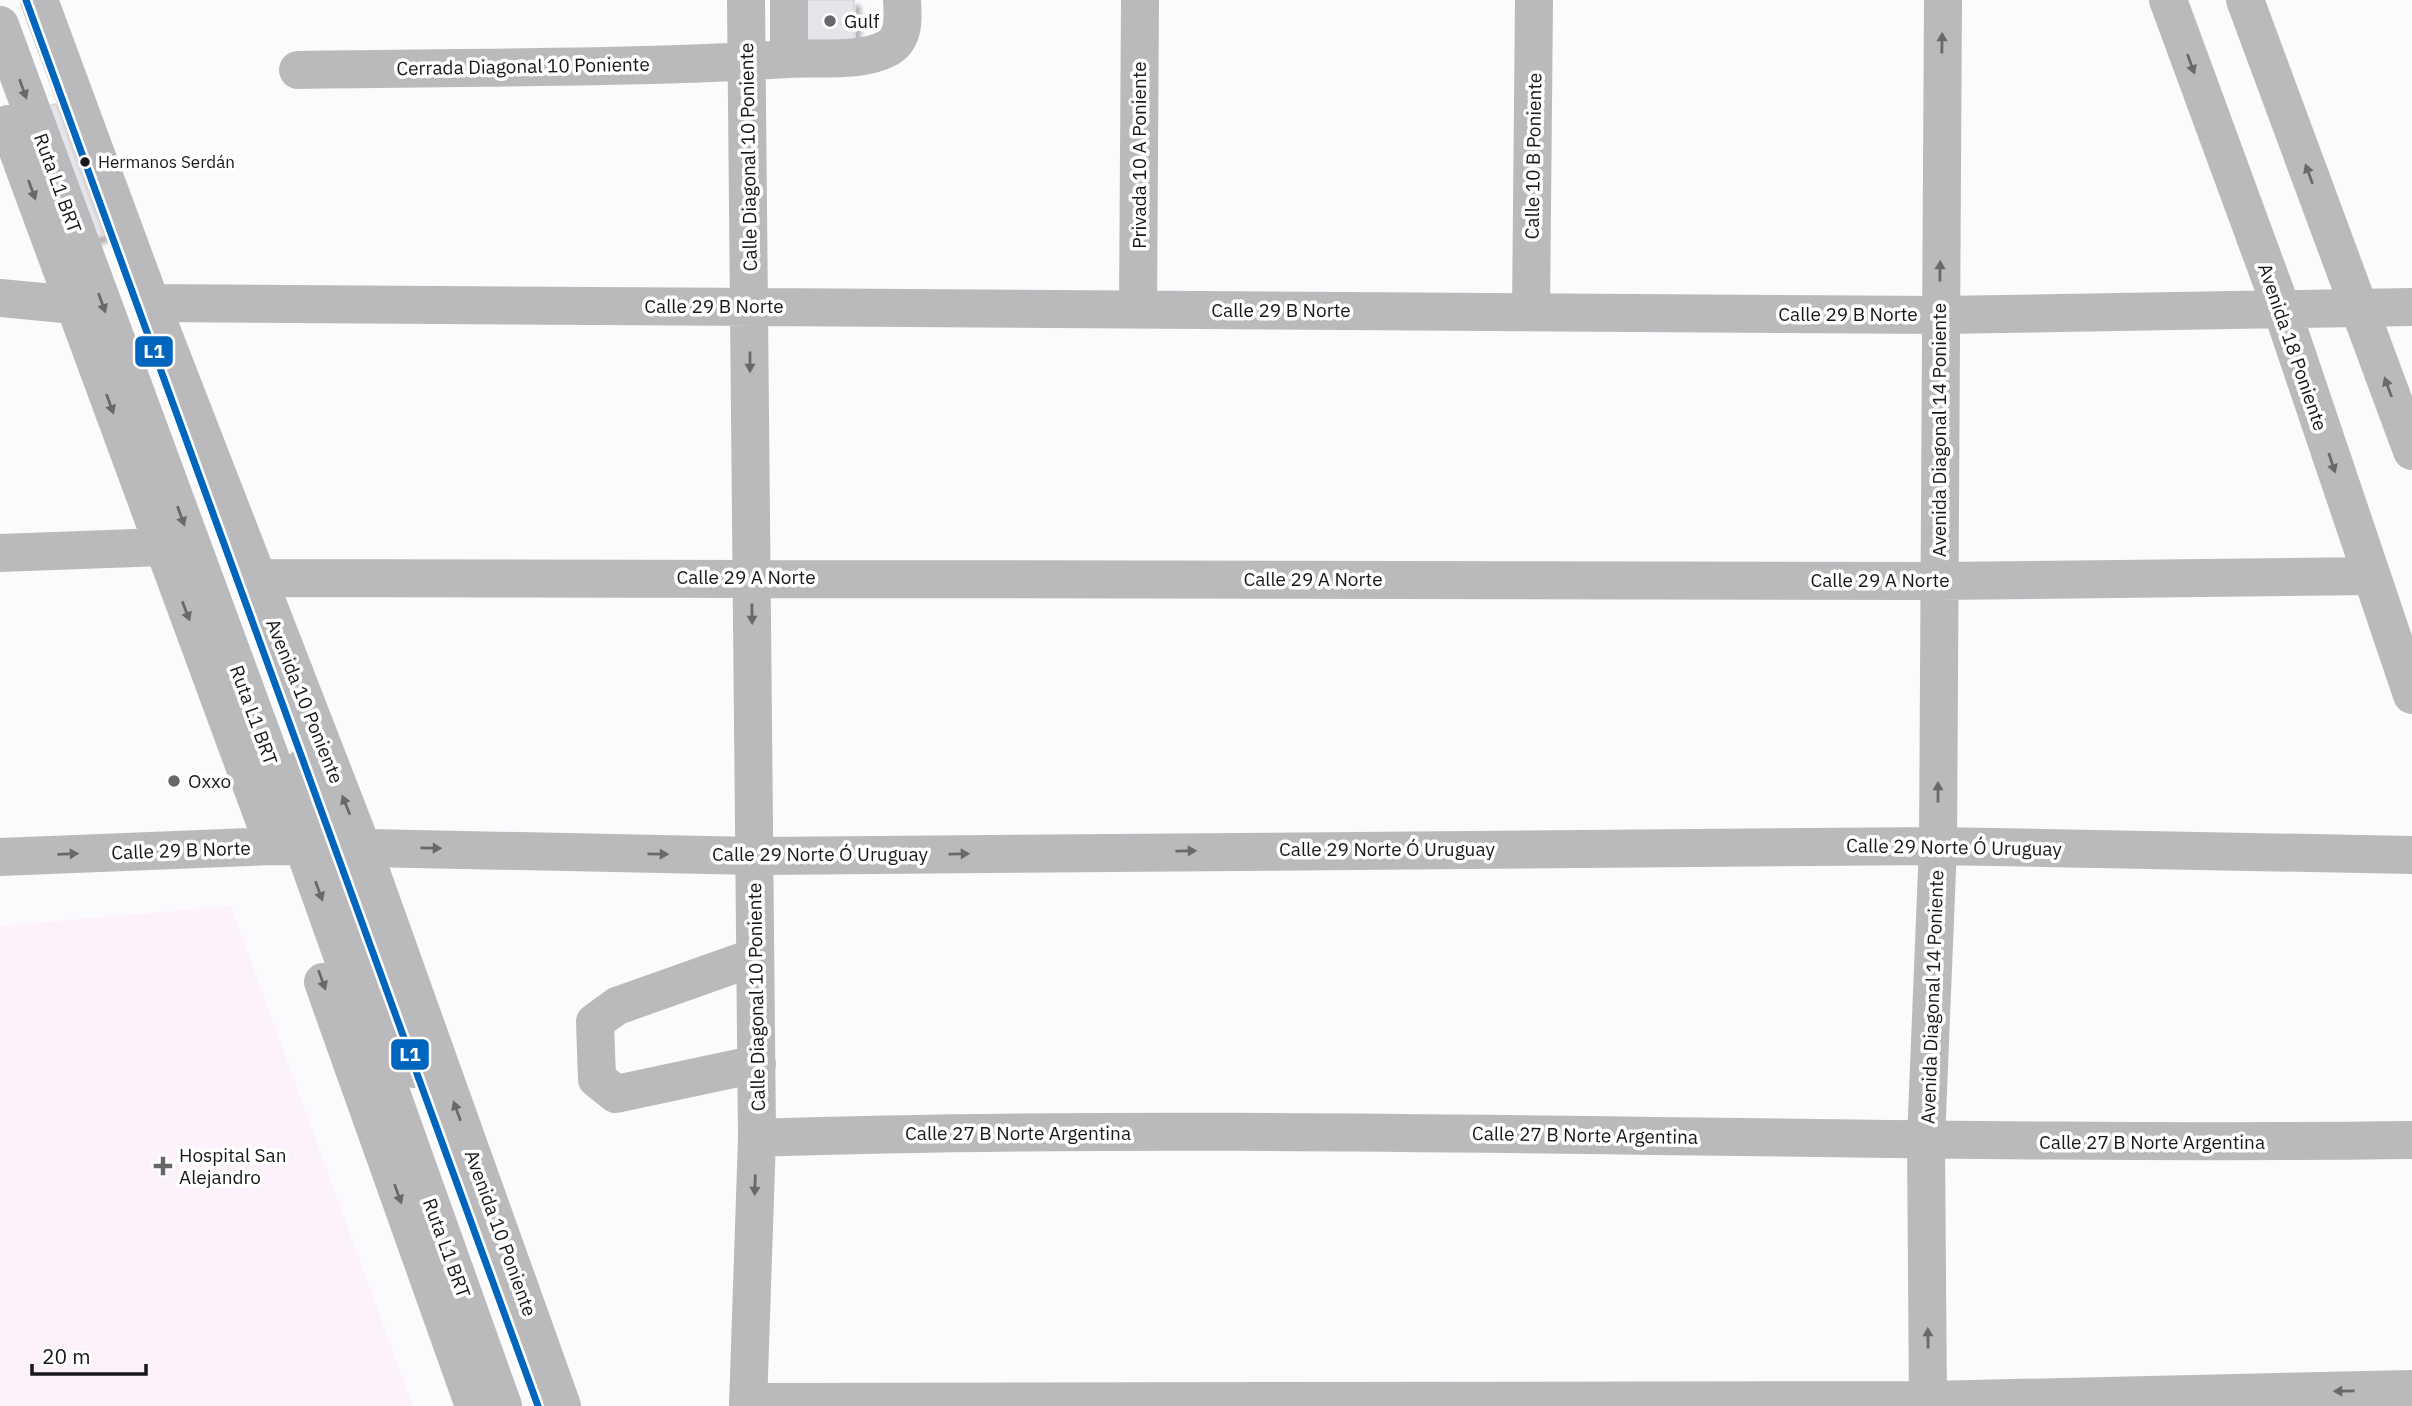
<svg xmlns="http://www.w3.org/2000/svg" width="2412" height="1406" font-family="'IBM Plex Sans',sans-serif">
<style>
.medical{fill:#fdf2fc}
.building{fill:#e5e4eb;stroke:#d9d9dc;stroke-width:2;filter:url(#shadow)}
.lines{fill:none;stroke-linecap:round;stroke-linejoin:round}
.minor{stroke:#bababc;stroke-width:38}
.bus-1-casing{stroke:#fff;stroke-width:12}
.bus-1{stroke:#0065bd;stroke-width:7}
.oneway{fill:#69696b}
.poi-dot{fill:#67676a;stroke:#fff;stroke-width:2.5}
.bus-dot{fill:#18181a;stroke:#fff;stroke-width:2.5}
.labels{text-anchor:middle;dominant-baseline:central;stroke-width:7;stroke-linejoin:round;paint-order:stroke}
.bus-label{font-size:17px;fill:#18181a;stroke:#fff;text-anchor:start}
.poi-label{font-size:19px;fill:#18181a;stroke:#fff;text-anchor:start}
.street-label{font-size:19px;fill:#18181a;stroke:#fff}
.line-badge{stroke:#fff;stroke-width:2.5}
.badge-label{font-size:19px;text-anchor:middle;font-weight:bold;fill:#fff}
</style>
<defs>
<filter id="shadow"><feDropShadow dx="6" dy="6" stdDeviation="2" flood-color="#0004"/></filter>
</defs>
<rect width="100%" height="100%" fill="#fbfbfe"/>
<path class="medical" d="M 231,906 L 413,1406 L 0,1406 L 0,926 Z"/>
<path class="building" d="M 805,0 L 854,0 L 855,42 L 806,43 Z
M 56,104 L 103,235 L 82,242 L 34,111 Z"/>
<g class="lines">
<path class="minor" d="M 39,0 L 151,303 L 362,847 L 562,1406
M 746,0 L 757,1138 L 748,1406
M 789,0 L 789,59
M 2168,0 L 2282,310 L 2412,695
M 2245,0 L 2412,451
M 0,25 L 303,846 L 503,1406
M 298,70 C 461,67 625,69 788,59 C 818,57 861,63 888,48 C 905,38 903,17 902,0
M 8,124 L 269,833
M 0,298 L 74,305
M 151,303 L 1940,315 L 2412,307
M 1138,309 L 1140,0
M 1531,312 L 1534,0
M 0,553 L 162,547
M 256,578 L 1938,581 L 2369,576
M 304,767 L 414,1069
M 0,857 L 274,846 L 755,856 L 1938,846 L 2412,855
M 755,957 L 617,1006 L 595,1022 L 597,1079 L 616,1094 L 757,1064
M 323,982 L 474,1406
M 757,1138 C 1309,1120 1860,1147 2412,1140
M 748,1402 L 1928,1400 L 2412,1389
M 1928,1406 L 1926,1140 L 1938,846 L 1943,0"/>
<defs>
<path id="bus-1" d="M 26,0 L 538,1406"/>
</defs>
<use href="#bus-1" class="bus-1-casing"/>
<use href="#bus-1" class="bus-1"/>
</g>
<defs><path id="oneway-solid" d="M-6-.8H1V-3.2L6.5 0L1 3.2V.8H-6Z" transform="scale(1.75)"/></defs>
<g class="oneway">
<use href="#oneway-solid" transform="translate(1942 43) rotate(-89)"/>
<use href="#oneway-solid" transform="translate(2191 64) rotate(70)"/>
<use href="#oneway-solid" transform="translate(23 89) rotate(70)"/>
<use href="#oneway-solid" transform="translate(2309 174) rotate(-110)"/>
<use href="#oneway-solid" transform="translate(32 190) rotate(70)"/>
<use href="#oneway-solid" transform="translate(1940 271) rotate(-89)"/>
<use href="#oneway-solid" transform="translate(102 303) rotate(70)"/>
<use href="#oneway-solid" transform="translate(750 362) rotate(90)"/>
<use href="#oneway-solid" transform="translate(2388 387) rotate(-110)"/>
<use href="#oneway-solid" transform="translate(110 404) rotate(70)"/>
<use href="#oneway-solid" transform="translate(2332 463) rotate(72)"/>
<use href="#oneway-solid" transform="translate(181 516) rotate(70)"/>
<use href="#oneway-solid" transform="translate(186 611) rotate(69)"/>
<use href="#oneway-solid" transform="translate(752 614) rotate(89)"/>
<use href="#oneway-solid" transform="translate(1938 792) rotate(-90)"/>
<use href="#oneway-solid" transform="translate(346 805) rotate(-112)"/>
<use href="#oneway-solid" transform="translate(431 848) rotate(1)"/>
<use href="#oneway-solid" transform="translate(1186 851) rotate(-1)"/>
<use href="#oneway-solid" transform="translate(68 854) rotate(-2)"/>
<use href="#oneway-solid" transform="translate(658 854) rotate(1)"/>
<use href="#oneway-solid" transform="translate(959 854) rotate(-1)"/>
<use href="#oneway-solid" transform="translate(319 891) rotate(70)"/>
<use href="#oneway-solid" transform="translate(322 980) rotate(70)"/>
<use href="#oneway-solid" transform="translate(457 1111) rotate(-110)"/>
<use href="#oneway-solid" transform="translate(755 1185) rotate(92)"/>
<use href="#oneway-solid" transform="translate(398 1194) rotate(70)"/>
<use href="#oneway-solid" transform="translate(1928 1338) rotate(-91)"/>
<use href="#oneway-solid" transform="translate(2344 1391) rotate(179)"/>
</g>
<g class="poi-dot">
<circle cx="830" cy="21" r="7"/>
<circle cx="174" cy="781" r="7"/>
<path d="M159.5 1155.5h7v7h7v7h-7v7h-7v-7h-7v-7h7z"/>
</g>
<circle class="bus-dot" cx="85" cy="162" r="6"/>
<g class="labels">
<g class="bus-label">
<text x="98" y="162">Hermanos Serdán</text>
</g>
<g class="poi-label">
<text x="844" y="21">Gulf</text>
<text x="188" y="781">Oxxo</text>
<text x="179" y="1155">Hospital San<tspan x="179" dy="22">Alejandro</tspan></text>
</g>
<g class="street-label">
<text transform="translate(523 66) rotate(-1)">Cerrada Diagonal 10 Poniente</text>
<text transform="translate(1139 155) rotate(-90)">Privada 10 A Poniente</text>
<text transform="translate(1533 156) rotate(-89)">Calle 10 B Poniente</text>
<text transform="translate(748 157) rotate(-91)">Calle Diagonal 10 Poniente</text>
<text transform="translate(58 183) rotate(70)">Ruta L1 BRT</text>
<text x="714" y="306">Calle 29 B Norte</text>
<text x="1281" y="310">Calle 29 B Norte</text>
<text x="1848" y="314">Calle 29 B Norte</text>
<text transform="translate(2293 347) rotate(71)">Avenida 18 Poniente</text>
<text transform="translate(1939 430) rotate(-90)">Avenida Diagonal 14 Poniente</text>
<text x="746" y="577">Calle 29 A Norte</text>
<text x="1313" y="579">Calle 29 A Norte</text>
<text x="1880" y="580">Calle 29 A Norte</text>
<text transform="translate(305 701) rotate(68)">Avenida 10 Poniente</text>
<text transform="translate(254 715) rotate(70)">Ruta L1 BRT</text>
<text transform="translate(1954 847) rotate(1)">Calle 29 Norte Ó Uruguay</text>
<text x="1387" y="849">Calle 29 Norte Ó Uruguay</text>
<text transform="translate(181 850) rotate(-2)">Calle 29 B Norte</text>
<text x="820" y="854">Calle 29 Norte Ó Uruguay</text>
<text transform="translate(756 997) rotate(-91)">Calle Diagonal 10 Poniente</text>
<text transform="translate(1932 997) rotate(-88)">Avenida Diagonal 14 Poniente</text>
<text x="1018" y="1133">Calle 27 B Norte Argentina</text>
<text transform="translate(1585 1135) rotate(1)">Calle 27 B Norte Argentina</text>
<text x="2152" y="1142">Calle 27 B Norte Argentina</text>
<text transform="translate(501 1233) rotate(70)">Avenida 10 Poniente</text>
<text transform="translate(447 1248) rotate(70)">Ruta L1 BRT</text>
</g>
</g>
<g class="line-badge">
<rect x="134" y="335" width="40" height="33" rx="7" fill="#0065bd"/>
<rect x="390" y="1038" width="40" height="33" rx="7" fill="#0065bd"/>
</g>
<g class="badge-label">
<text x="154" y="358">L1</text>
<text x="410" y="1061">L1</text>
</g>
<path d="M32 1364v10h114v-10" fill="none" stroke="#18181a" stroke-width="3.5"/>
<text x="42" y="1364" font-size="21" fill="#18181a" stroke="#ffffff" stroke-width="5" paint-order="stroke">20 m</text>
</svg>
